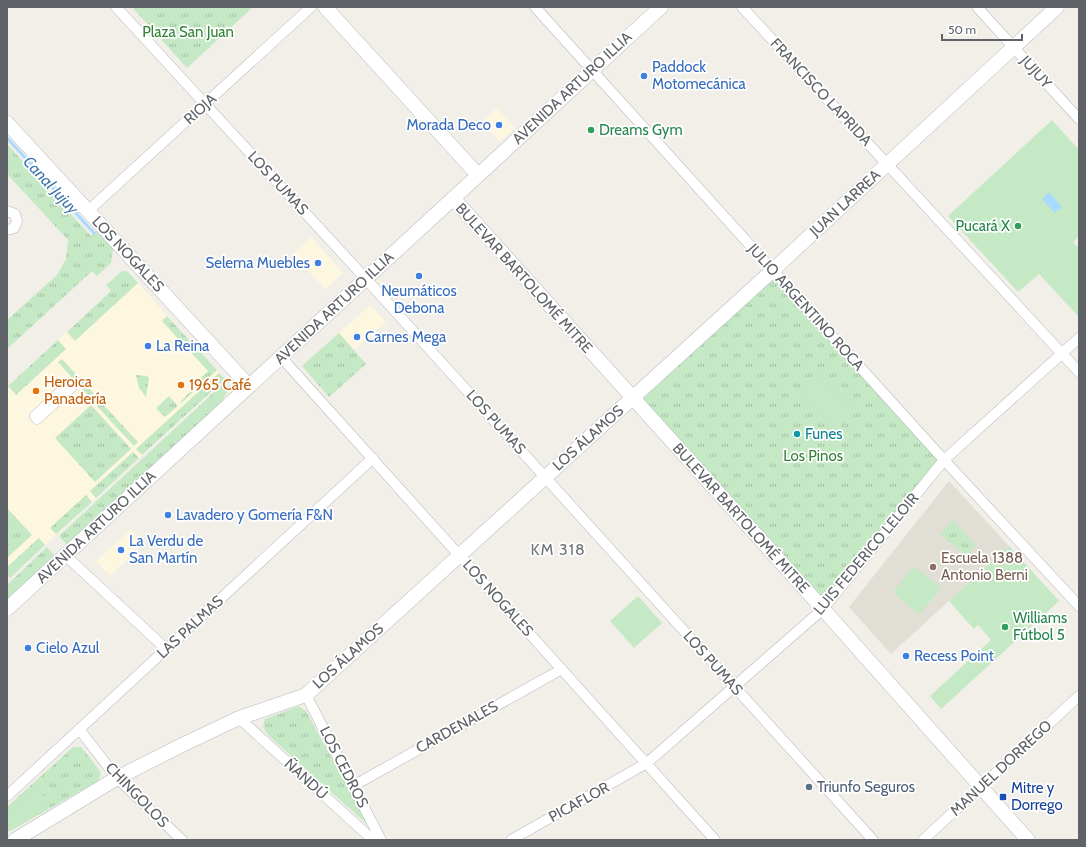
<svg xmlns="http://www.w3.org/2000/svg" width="1086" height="847" font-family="Cabin,sans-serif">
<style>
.commercial{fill:#fef7e0}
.education{fill:#e1ded6}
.grass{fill:url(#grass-tufts)}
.garden{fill:#c5e8c5}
.water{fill:#aadaff}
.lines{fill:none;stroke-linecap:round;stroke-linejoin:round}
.stream{stroke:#aadaff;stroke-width:3}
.street-casing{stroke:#b5b8bc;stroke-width:11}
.secondary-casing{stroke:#b6babf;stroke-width:15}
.street{stroke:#fff;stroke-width:10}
.secondary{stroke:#fff;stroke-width:14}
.shop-dot{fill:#3f7fe0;stroke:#fff;stroke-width:1.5}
.leisure-dot{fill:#2e9e5b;stroke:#fff;stroke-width:1.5}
.food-dot{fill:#e8710a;stroke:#fff;stroke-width:1.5}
.culture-dot{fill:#0f9aa8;stroke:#fff;stroke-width:1.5}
.education-dot{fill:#8d6e63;stroke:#fff;stroke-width:1.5}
.service-dot{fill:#5c6f8a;stroke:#fff;stroke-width:1.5}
.transit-dot{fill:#1a4fb4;stroke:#fff;stroke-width:1.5}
.labels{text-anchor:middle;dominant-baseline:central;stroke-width:3.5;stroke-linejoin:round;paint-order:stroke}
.park-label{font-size:15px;fill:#348238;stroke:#fff}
.shop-label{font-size:15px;fill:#366cbe;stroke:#fff;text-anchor:start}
.street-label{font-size:15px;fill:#5f6368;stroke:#fff}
.leisure-label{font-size:15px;fill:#27864d;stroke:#fff;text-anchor:start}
.food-label{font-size:15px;fill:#c56008;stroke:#fff;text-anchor:start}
.culture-label{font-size:15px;fill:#0d838f;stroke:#fff;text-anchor:start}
.education-label{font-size:15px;fill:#785e54;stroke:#fff;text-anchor:start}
.service-label{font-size:15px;fill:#4e5e75;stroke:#fff;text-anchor:start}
.transit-label{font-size:15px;fill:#164399;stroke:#fff;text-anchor:start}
.water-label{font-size:16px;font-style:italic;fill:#4174aa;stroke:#fff}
.neighbourhood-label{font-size:16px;letter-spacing:1px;fill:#70757a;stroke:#fff}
</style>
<defs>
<pattern id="grass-tufts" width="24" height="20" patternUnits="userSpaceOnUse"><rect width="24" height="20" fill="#c5e8c5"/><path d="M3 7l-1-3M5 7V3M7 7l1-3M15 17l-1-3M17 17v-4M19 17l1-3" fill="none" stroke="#a3c0a4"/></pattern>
</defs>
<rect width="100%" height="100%" fill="#f1efe8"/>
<path class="commercial" d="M 497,108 L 515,128 L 500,142 L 482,122 Z
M 311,237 L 343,273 L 325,289 L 293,254 Z
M 122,271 L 127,271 L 225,379 L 7,580 L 7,387 L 111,291 L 106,285 Z
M 370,305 L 386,322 L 354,350 L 339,333 Z
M 131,529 L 144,544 L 110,576 L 96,561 Z"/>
<path class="education" d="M 949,481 L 1009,546 L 891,654 L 849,607 Z"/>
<path class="grass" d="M 132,7 L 253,7 L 187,68 Z
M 7,144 L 91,236 L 97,230 L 113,249 L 111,263 L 97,276 L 92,271 L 7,349 L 7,320 L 57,275 L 66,259 L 68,240 L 7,174 Z
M 773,270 L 944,460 L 823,609 L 632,398 Z
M 122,271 L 127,271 L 138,283 L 75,341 L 67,332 L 111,291 L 106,285 Z
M 167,316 L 217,370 L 181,403 L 180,402 L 193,389 L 192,387 L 208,371 L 162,321 Z
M 339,333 L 366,364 L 329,397 L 302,366 Z
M 58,340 L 66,349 L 16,395 L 8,386 Z
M 62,359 L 96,396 L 92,400 L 58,362 Z
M 219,373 L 225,379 L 142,455 L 136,449 Z
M 136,375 L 147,376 L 149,378 L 146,397 L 139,388 Z
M 223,384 L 229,391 L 225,395 L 221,403 L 67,545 L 59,536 Z
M 169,396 L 178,406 L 165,417 L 156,408 Z
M 98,399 L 138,442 L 134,446 L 94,403 Z
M 91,405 L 131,449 L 95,482 L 55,438 Z
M 133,452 L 139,458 L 96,498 L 90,491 Z
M 86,495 L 92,502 L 56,534 L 50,528 Z
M 7,508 L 32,535 L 7,558 Z
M 953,520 L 976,545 L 967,557 L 940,534 Z
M 39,538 L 45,545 L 10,578 L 7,575 L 7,567 Z
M 47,547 L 55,556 L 7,600 L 7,585 Z
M 299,706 L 306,711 L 369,826 L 269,736 L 263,727 L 265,719 Z
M 73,747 L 81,747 L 97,767 L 101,774 L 98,781 L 12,830 L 7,832 L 7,807 Z"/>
<path class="garden" d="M 1052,120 L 1079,150 L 1079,236 L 1073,242 L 1079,248 L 1079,317 L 1039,274 L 1018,292 L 948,216 Z
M 818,371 L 856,412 L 837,429 L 799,389 Z
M 1009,546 L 1059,601 L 941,709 L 930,696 L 991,640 L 978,625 L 974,629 L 949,601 Z
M 914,566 L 941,588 L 919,615 L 893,592 Z
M 638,596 L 662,623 L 634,648 L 610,621 Z
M 38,789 L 48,801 L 14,827 L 7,818 L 7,813 Z"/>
<path class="water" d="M 1049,192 L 1062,207 L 1055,213 L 1042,199 Z"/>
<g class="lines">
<path class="stream" d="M 7,138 L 94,233"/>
<defs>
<path id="street" d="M 116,7 L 366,279 L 873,840
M 535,7 L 944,460 L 1079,606
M 742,7 L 1079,372
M 977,7 L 1079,119
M 7,211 L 15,214 L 17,221 L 14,228 L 7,230
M 88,211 L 311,7
M 281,357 L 715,840
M 70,383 L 73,386 L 37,419 L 35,416 Z
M 65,555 L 166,649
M 306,695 L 381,840
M 239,718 L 373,840
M 79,729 L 117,778 L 182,840
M 353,786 L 562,669
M 7,796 L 373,458
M 511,840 L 647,763 L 823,609 L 944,460 L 1079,338
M 923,840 L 1079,696"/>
<path id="secondary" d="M 325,7 L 478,175
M 7,123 L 249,386
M 453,198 L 823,609 L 1028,840
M 7,609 L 661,7
M 15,840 L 117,778 L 182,745 L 239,718 L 306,695 L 773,270 L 1057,7"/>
</defs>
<use href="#street" class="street-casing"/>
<use href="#secondary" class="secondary-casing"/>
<use href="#street" class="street"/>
<use href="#secondary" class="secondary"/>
</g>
<g class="shop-dot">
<circle cx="644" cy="76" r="4"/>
<circle cx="499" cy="125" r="4"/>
<circle cx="318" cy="263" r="4"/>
<circle cx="419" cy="276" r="4"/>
<circle cx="357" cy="337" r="4"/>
<circle cx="148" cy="346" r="4"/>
<circle cx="168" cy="515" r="4"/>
<circle cx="121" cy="550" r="4"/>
<circle cx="28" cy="648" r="4"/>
<circle cx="906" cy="656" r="4"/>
</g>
<g class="leisure-dot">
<circle cx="591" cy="130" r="4"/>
<circle cx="1018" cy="226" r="4"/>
<circle cx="1005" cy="627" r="4"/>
</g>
<g class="food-dot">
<circle cx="181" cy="385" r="4"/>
<circle cx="36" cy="391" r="4"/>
</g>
<circle class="culture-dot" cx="797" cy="434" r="4"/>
<circle class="education-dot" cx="933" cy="567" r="4"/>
<circle class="service-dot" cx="809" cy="787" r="4"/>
<rect class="transit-dot" x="999" y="793" width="8" height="8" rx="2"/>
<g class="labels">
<g class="park-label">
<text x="188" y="32">Plaza San Juan</text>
<text x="813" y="456">Los Pinos</text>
</g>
<g class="shop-label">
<text x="652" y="67">Paddock<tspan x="652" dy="17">Motomecánica</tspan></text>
<text x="491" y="125" text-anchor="end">Morada Deco</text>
<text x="310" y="263" text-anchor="end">Selema Muebles</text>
<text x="419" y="291" text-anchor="middle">Neumáticos<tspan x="419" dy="17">Debona</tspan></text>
<text x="365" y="337">Carnes Mega</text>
<text x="156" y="346">La Reina</text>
<text x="176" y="515">Lavadero y Gomería F&amp;N</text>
<text x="129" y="541">La Verdu de<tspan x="129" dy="17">San Martín</tspan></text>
<text x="36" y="648">Cielo Azul</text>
<text x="914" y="656">Recess Point</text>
</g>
<g class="street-label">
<text transform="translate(1036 72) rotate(48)">JUJUY</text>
<text transform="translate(572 88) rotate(-43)">AVENIDA ARTURO ILLIA</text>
<text transform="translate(821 92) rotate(47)">FRANCISCO LAPRIDA</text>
<text transform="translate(200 109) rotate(-42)">RIOJA</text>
<text transform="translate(278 183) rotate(47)">LOS PUMAS</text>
<text transform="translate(845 203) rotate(-43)">JUAN LARREA</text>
<text transform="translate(128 254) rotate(47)">LOS NOGALES</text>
<text transform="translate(524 278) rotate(48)">BULEVAR BARTOLOMÉ MITRE</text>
<text transform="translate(806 307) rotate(48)">JULIO ARGENTINO ROCA</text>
<text transform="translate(334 308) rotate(-43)">AVENIDA ARTURO ILLIA</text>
<text transform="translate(496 422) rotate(48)">LOS PUMAS</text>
<text transform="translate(588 438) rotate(-42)">LOS ÁLAMOS</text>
<text transform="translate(741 518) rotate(48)">BULEVAR BARTOLOMÉ MITRE</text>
<text transform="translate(96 527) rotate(-43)">AVENIDA ARTURO ILLIA</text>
<text transform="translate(866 554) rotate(-50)">LUIS FEDERICO LELOIR</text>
<text transform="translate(498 598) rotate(48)">LOS NOGALES</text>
<text transform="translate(190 627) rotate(-43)">LAS PALMAS</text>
<text transform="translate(348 656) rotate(-42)">LOS ÁLAMOS</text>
<text transform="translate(713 663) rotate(48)">LOS PUMAS</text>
<text transform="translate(457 727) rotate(-29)">CARDENALES</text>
<text transform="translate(344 767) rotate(63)">LOS CEDROS</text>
<text transform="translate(1001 768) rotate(-43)">MANUEL DORREGO</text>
<text transform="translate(306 779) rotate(42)">ÑANDÚ</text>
<text transform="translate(137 795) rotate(46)">CHINGOLOS</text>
<text transform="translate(579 802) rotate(-29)">PICAFLOR</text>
</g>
<g class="leisure-label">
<text x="599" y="130">Dreams Gym</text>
<text x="1010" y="226" text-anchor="end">Pucará X</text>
<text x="1013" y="618">Williams<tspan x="1013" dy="17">Fútbol 5</tspan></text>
</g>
<g class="food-label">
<text x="44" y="382">Heroica<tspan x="44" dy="17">Panadería</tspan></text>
<text x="189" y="385">1965 Café</text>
</g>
<g class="culture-label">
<text x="805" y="434">Funes</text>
</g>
<g class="education-label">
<text x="941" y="558">Escuela 1388<tspan x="941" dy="17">Antonio Berni</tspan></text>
</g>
<g class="service-label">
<text x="817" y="787">Triunfo Seguros</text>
</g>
<g class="transit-label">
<text x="1011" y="788">Mitre y<tspan x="1011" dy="17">Dorrego</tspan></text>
</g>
<g class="water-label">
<text transform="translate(51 185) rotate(47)">Canal Jujuy</text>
</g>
<g class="neighbourhood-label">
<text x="558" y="549">KM 318</text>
</g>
</g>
<rect width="1086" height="847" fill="none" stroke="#5f6368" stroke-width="16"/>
<path d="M942 34v6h80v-6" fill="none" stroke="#5f6368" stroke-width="2"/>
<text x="948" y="34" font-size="12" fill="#5f6368" stroke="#ffffff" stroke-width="3" paint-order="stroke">50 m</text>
</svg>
